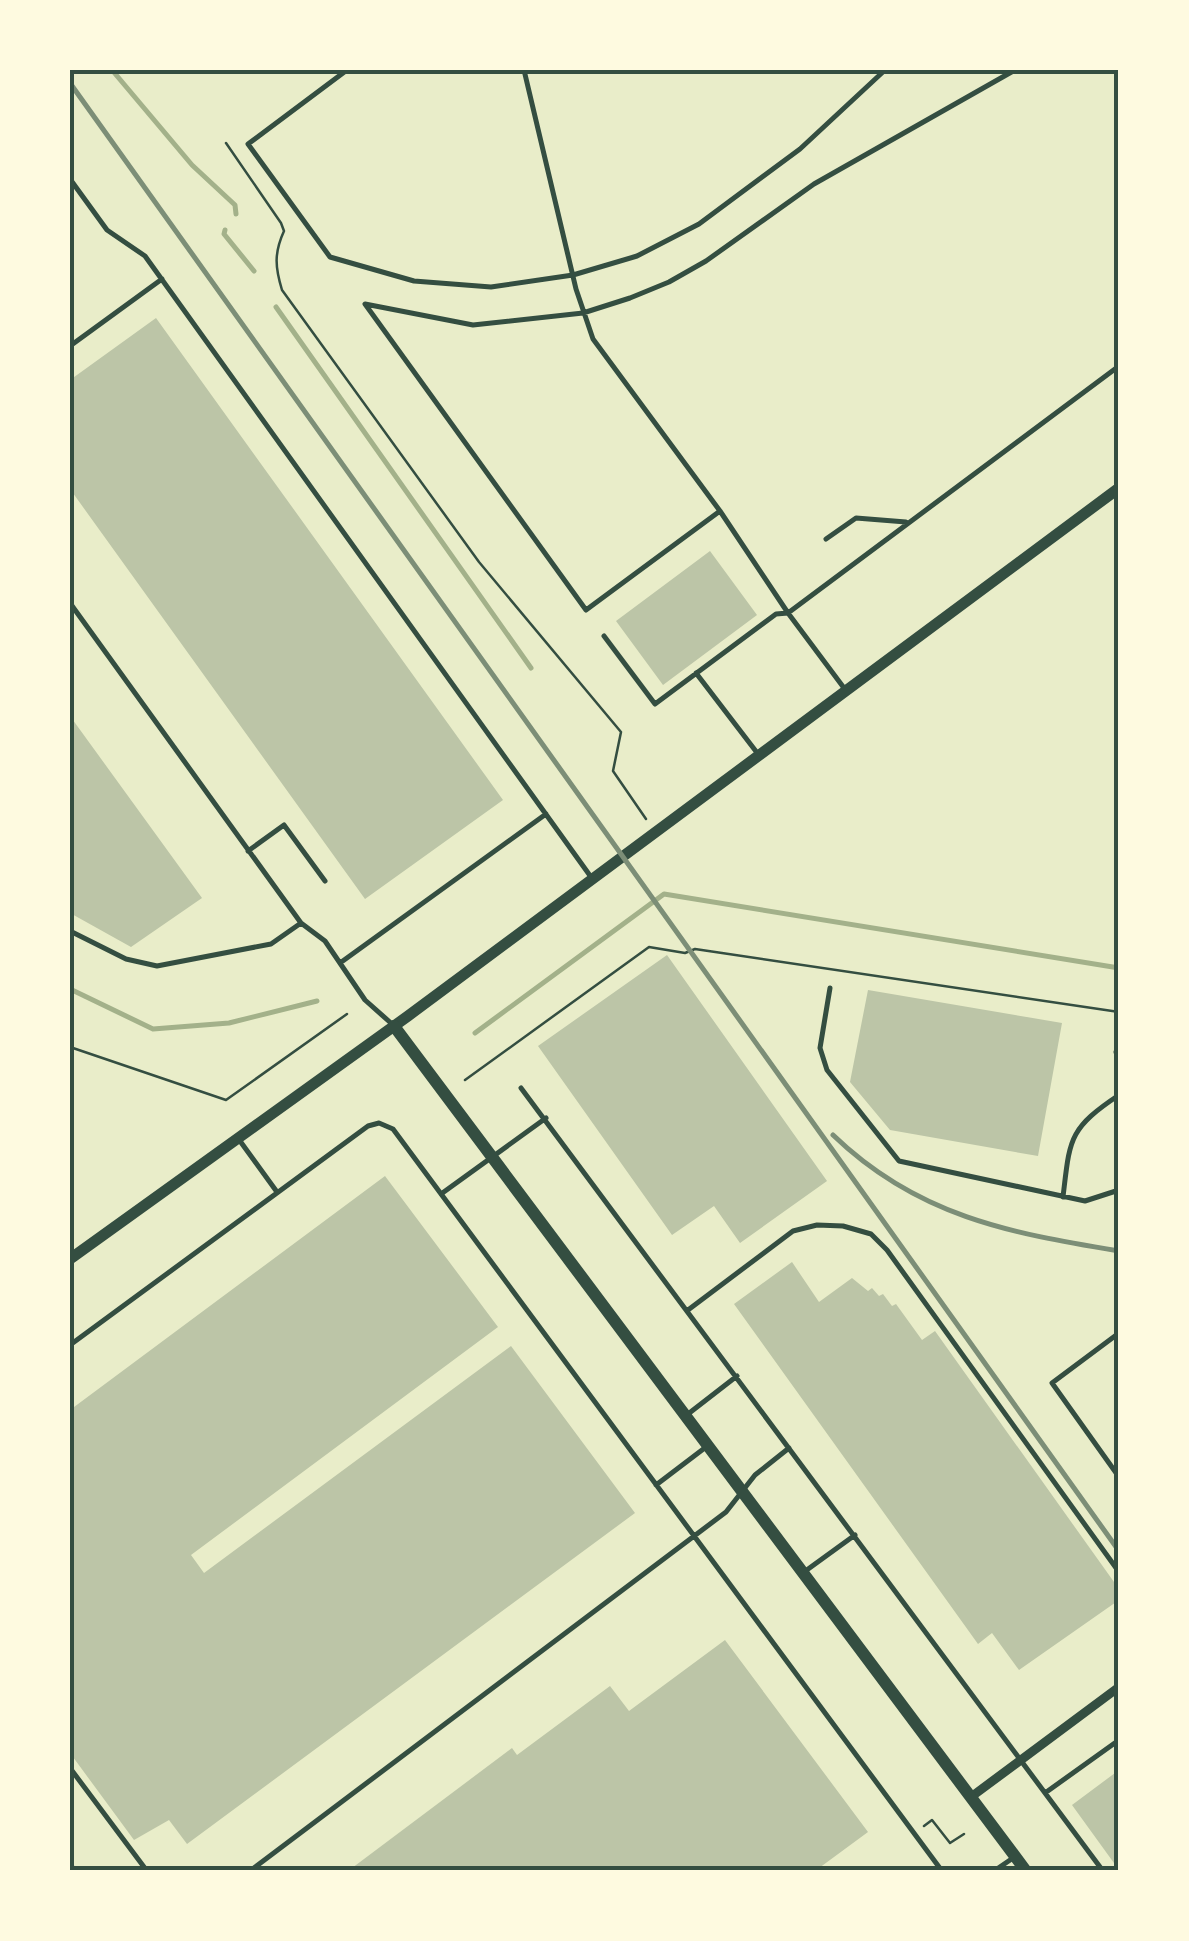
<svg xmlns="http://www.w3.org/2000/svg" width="1189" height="1941" font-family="'Golos Text',sans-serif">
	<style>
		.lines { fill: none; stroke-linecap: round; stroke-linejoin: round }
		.stream { stroke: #a3b18a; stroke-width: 5 }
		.building { fill: #bcc5a7 }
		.path { stroke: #344e41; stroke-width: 2.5 }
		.service { stroke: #344e41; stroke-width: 5 }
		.minor { stroke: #344e41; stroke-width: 9 }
		.tertiary { stroke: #344e41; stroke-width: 11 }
		.secondary { stroke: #344e41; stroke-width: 12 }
		.rail { stroke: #7c8e77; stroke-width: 5 }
		.neatline { fill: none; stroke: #344e41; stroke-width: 4 }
	</style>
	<rect width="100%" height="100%" fill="#e9edc9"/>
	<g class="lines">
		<!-- stream -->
		<path class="stream" d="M 112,70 L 192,165 L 235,205 L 236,214
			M 225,230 L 224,234 L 254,271
			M 276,307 L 531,668
			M 70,989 L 153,1029 L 229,1023 L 317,1001
			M 475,1033 L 664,894 L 1119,968"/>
	</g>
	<!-- building -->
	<path class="building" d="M 156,318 L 503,800 L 365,899 L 70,489 L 70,380 Z
		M 710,551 L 757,615 L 663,685 L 616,621 Z
		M 70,716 L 202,898 L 131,947 L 70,913 Z
		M 667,955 L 827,1181 L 740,1243 L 714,1206 L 672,1235 L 538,1046 Z
		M 868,990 L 1062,1023 L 1038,1156 L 890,1130 L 850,1082 Z
		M 385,1176 L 498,1327 L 191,1555 L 204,1573 L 511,1346 L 635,1513 L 187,1844 L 169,1820 L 134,1840 L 70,1753 L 70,1410 Z
		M 792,1262 L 819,1302 L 852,1278 L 868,1291 L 872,1288 L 879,1296 L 883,1294 L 892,1306 L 896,1304 L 922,1340 L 935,1331 L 1119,1589 L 1119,1600 L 1019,1670 L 992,1633 L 978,1644 L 734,1304 Z
		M 725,1640 L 868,1832 L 815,1871 L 348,1871 L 512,1748 L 517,1755 L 610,1686 L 629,1711 Z
		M 1119,1770 L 1119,1870 L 1072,1805 Z"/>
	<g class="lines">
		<!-- path -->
		<path class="path" d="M 226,143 L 281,223 L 284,231 C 274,253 275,267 282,290 L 479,562 L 621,732 L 613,771 L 646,819
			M 70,1047 L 226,1100 L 347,1014
			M 465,1080 L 649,947 L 685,953 L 695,949 L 1119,1012
			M 924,1826 L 932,1820 L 950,1843 L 964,1834"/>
		<!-- service -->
		<path class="service" d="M 347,70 L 248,144 L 330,257 L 414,281 L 491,287 L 573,275 L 637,256 L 699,224 L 800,149 L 885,70
			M 524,70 L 576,289 L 593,339 L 720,511 L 788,613 L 844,688
			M 70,179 L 107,230 L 145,256 L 591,877
			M 70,346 L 162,279
			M 720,511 L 586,610 L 365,304 L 473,325 L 583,313 L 630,298 L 669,282 L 706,261 L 814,184 L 1015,70
			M 826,539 L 856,518 L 906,522
			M 70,603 L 301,923 L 325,941 L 365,1000 L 392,1024
			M 604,636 L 655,704 L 776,614 L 788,613 L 1119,366
			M 696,673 L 758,754
			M 248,851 L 284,825 L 325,881
			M 70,931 L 126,959 L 157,966 L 271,944 L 301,923
			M 340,963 L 546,814
			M 830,988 L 820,1048 L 827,1070 L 899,1161 L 1085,1201 L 1119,1190
			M 1116,1052 L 1119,1064
			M 521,1088 L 1103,1871
			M 240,1141 L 277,1192
			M 441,1194 L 546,1118
			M 1063,1197 C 1070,1139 1068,1129 1119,1095
			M 688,1310 L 793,1231 L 817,1225 L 843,1226 L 871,1234 L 887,1250 L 1119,1572
			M 1119,1333 L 1052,1383 L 1119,1477
			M 70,1345 L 368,1126 L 379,1123 L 393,1129 L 942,1871
			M 688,1414 L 737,1376
			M 656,1485 L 706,1447
			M 804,1572 L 855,1535
			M 70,1768 L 147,1871
			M 1045,1793 L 1119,1740
			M 250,1871 L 726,1512 L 755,1475 L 789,1448
			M 994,1871 L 1013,1858"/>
		<!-- minor -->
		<path class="minor" d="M 971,1797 L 1119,1687"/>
		<!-- tertiary -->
		<path class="tertiary" d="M 70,1259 L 408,1016 L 1119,488"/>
		<!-- secondary -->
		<path class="secondary" d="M 394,1026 L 1026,1871
			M 70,1870 L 70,1871"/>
		<!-- rail -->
		<path class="rail" d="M 70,83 L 1119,1551
			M 833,1135 C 917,1216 1009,1233 1119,1251"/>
	</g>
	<!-- border -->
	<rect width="1189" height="1941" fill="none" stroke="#fefae0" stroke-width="145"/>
	<rect x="72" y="72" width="1044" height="1796" class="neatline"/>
</svg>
